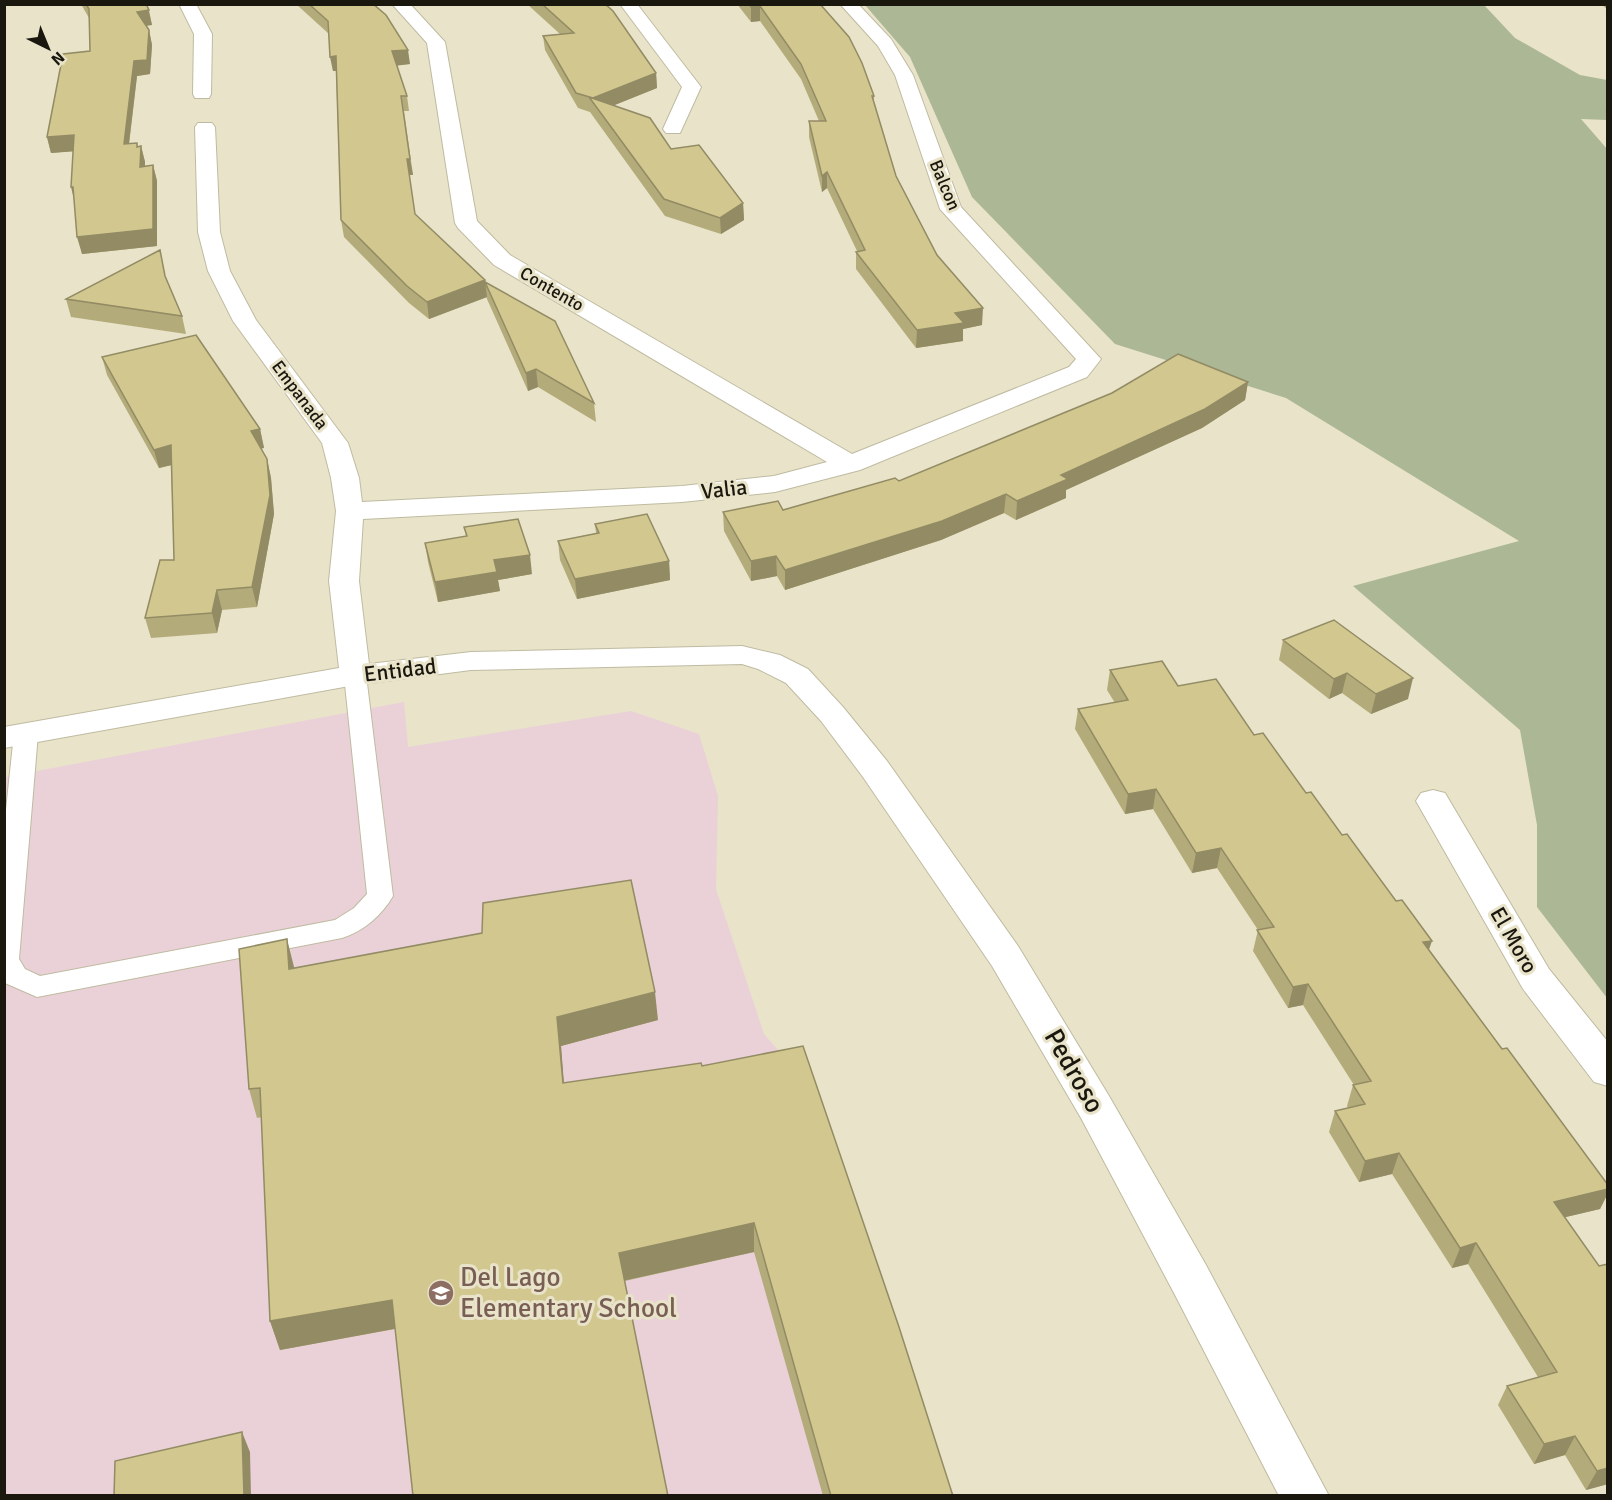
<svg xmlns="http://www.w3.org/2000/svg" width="1612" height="1500" font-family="Signika,sans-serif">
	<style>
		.education { fill: #ead1d8 }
		.green { fill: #acb796 }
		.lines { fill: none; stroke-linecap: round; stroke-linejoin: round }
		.lane-casing { stroke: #bfbba1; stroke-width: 2 }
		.street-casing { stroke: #bfbba1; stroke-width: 2 }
		.lane { fill: #fff; fill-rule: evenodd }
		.street { fill: #fff; fill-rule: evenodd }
		.wall { fill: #b4ab7b }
		.shaded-wall { fill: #928b64 }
		.building { fill: #d1c78f; stroke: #928b64; stroke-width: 1.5 }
		.labels { text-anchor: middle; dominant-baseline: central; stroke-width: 6; stroke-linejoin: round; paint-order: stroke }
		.far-street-label { font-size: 18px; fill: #19170e; stroke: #e8e3c9 }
		.street-label { font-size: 22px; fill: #19170e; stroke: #e8e3c9 }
		.near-street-label { font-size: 27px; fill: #19170e; stroke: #e8e3c9 }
		.near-education-label { font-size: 27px; fill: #785e54; stroke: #e8e3c9; text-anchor: start }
	</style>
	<rect width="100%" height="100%" fill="#e8e3c9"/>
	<!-- education -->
	<path class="education" d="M 404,702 L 408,747 L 631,711 L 699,734 L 718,796 L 716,889 L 764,1034 L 813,1090 L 943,1495 L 5,1496 L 5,777 Z"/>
	<!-- green -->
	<path class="green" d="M 865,5 L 1484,5 L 1515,38 L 1580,75 L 1607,80 L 1607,120 L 1581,119 L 1608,150 L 1607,998 L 1537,907 L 1537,825 L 1520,730 L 1353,586 L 1519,541 L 1286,398 L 1115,344 L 972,197 L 910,57 Z"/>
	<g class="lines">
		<defs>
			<path id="lane" d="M 355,668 L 363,670 L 366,675 L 393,896 C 382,915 364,931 342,938 L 37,997 L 5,983 L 4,829 L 14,734 L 18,729 L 26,726 L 34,729 L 38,734 L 19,959 L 25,969 L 40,976 L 335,920 L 354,908 L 367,894 L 344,675 L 347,670 Z"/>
			<path id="street" d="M 179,4 L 196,4 L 212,34 L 211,94 L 209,98 L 195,98 L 193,94 L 194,34 Z
				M 392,4 L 410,4 L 445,42 L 477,221 L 510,255 L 852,454 L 1069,367 L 1076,359 L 940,209 L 895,75 L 878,46 L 840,4 L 858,4 L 891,39 L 913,75 L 961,207 L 1101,359 L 1087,377 L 860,470 L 775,492 L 682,502 L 363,519 L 359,581 L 369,664 L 471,652 L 742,646 L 780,655 L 808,669 L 843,707 L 887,761 L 1018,946 L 1109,1096 L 1206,1265 L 1329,1496 L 1279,1496 L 1174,1293 L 1081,1118 L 992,966 L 863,777 L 821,721 L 786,683 L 758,669 L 742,664 L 471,670 L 355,685 L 4,748 L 4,727 L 339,668 L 329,581 L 336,511 L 331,478 L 322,443 L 233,321 L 208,271 L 198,232 L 195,127 L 198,123 L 212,123 L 215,127 L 220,232 L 230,271 L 256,320 L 348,443 L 359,478 L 362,502 L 682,486 L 774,476 L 827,462 L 494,265 L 458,228 L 455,223 L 427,43 Z
				M 620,4 L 637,4 L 701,87 L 680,133 L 666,133 L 663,129 L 682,87 Z
				M 1433,790 L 1445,793 L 1549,969 L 1608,1042 L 1608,1086 L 1594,1082 L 1523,989 L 1416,801 L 1421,793 Z"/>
		</defs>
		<!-- lane casing -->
		<use href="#lane" class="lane-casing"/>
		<!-- street casing -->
		<use href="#street" class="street-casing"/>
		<!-- lane -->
		<use href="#lane" class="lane"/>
		<!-- street -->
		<use href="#street" class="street"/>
	</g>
	<!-- wall -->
	<path class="wall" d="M 81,4 L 147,4 L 149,10 L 152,25 L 146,26 L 149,30 L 152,45 L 150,74 L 137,76 L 129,144 L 138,147 L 141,146 L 145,162 L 145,166 L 153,165 L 157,181 L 157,246 L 82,254 L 73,151 L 51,153 L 47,137 L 90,51 L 89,18 Z
		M 296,4 L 373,4 L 410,64 L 397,65 L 407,96 L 409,111 L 404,111 L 413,175 L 409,175 L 415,214 L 485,280 L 487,297 L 429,319 L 409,303 L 344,237 L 341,220 L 336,71 L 333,71 L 329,34 Z
		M 527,4 L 605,4 L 656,73 L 657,88 L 614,105 L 743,203 L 744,220 L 721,234 L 665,216 L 590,112 L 578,108 L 545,50 L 543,36 L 560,34 Z
		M 737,4 L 820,4 L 874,96 L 874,104 L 896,176 L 937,255 L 982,325 L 963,329 L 963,341 L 916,348 L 856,269 L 856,252 L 857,251 L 827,188 L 822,192 L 809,137 L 809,121 L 819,121 L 801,79 L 760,21 L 751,22 Z
		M 1601,4 L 1608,4 L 1608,10 Z
		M 1608,105 L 1608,117 L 1605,112 Z
		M 166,278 L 182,316 L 186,334 L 71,317 L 66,299 Z
		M 485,282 L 594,403 L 596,422 L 538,387 L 528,391 L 487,299 Z
		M 102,357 L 260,429 L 264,448 L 261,448 L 267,459 L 271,478 L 274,514 L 257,607 L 222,610 L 217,633 L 151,638 L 145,618 L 174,560 L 171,465 L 159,468 L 107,375 Z
		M 1248,382 L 1245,400 L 1202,428 L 1066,490 L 1066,498 L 1016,520 L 1004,513 L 941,540 L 785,590 L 777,576 L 751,581 L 724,531 L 723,512 L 783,510 L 899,481 Z
		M 595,524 L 669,561 L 670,580 L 577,599 L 560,560 L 558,541 L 596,533 Z
		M 464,527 L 532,574 L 498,580 L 500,591 L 438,602 L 428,562 L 425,543 L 466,536 Z
		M 1283,640 L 1408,699 L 1371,714 L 1342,693 L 1329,699 L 1279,660 Z
		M 1110,670 L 1178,686 L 1254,735 L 1306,793 L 1429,950 L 1502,1049 L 1608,1185 L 1608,1193 L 1600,1209 L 1565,1217 L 1608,1484 L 1586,1490 L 1565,1455 L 1534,1464 L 1498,1405 L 1507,1386 L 1538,1377 L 1468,1264 L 1452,1268 L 1392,1174 L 1359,1182 L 1329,1132 L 1335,1111 L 1348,1108 L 1347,1106 L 1353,1085 L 1354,1085 L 1303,1005 L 1288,1008 L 1253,951 L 1258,930 L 1217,868 L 1192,873 L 1153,809 L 1125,814 L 1075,729 L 1078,709 L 1115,703 L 1107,690 Z
		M 294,968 L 658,1020 L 561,1046 L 564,1083 L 702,1066 L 953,1496 L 823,1496 L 754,1252 L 625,1281 L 395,1329 L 280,1350 L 270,1321 L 262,1117 L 257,1118 L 249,1089 Z"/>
	<!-- shaded-wall -->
	<path class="shaded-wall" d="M 143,4 L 147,4 L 152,25 L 141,26 L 137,12 Z
		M 760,6 L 760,21 L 751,22 L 751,7 Z
		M 149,30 L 152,45 L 150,74 L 137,76 L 127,160 L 124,144 L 134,61 Z
		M 408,50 L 410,64 L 394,66 L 392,51 Z
		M 336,56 L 338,71 L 333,71 L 330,57 Z
		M 656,73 L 657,88 L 600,111 L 593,98 Z
		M 74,135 L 78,151 L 51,153 L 47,137 Z
		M 137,143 L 141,160 L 141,146 L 145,162 L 144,183 L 140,167 Z
		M 407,159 L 410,159 L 413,175 L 409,175 Z
		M 153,165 L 157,181 L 157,246 L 82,254 L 77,237 Z
		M 827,172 L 827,188 L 822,192 L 822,176 Z
		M 71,187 L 73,187 L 75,204 Z
		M 743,203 L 744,220 L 721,234 L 720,218 Z
		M 485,280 L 487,297 L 429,319 L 427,302 Z
		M 983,308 L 982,325 L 963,329 L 963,341 L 916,348 L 917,330 L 955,313 Z
		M 536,369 L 538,387 L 528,391 L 526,373 Z
		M 1248,382 L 1245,400 L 1202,428 L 1066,490 L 1066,498 L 1016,520 L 1017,501 L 1061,475 Z
		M 260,429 L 264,448 L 255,450 L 251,431 Z
		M 171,445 L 176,464 L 159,468 L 154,450 Z
		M 267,459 L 271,478 L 274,514 L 257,607 L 252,587 Z
		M 1006,494 L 1004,513 L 941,540 L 785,590 L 785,570 Z
		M 530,555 L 532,574 L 498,580 L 500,591 L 438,602 L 435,582 L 494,560 Z
		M 776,556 L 777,576 L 751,581 L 751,561 Z
		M 669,561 L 670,580 L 577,599 L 575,579 Z
		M 217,590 L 222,610 L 217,633 L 212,613 Z
		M 1347,673 L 1342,693 L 1329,699 L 1334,679 Z
		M 1413,678 L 1408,699 L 1371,714 L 1376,694 Z
		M 1156,789 L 1153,809 L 1125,814 L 1128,794 Z
		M 1221,848 L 1217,868 L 1192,873 L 1196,853 Z
		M 287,939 L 294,967 L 296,998 L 289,969 Z
		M 1432,941 L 1425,961 L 1423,942 Z
		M 1308,984 L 1303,1005 L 1288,1008 L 1293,987 Z
		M 655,992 L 658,1020 L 561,1046 L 566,1112 L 563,1083 L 557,1017 Z
		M 1399,1153 L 1392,1174 L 1359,1182 L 1365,1161 Z
		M 1608,1189 L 1608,1193 L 1600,1209 L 1545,1222 L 1554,1202 Z
		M 754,1223 L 754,1252 L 622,1281 L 619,1253 Z
		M 1476,1243 L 1468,1264 L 1452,1268 L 1460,1248 Z
		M 392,1300 L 399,1328 L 280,1350 L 270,1321 Z
		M 242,1432 L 250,1452 L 251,1496 L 244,1496 Z
		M 1575,1436 L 1565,1455 L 1534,1464 L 1544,1444 Z
		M 1608,1468 L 1608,1484 L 1586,1490 L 1597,1471 Z"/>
	<!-- building -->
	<path class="building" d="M 86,4 L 146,4 L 149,10 L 137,12 L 149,30 L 147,60 L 134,61 L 124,144 L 137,143 L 137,147 L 141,146 L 140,167 L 153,165 L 153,229 L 77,237 L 73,187 L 71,187 L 74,135 L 47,137 L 63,54 L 90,51 L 89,9 Z
		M 309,4 L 373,4 L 386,15 L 408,50 L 392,51 L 407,96 L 401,96 L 410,159 L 407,159 L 415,214 L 485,280 L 427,302 L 407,286 L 341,220 L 336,56 L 330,57 L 328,21 Z
		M 542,4 L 605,4 L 613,11 L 656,73 L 593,98 L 576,93 L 543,36 L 574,33 Z
		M 749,4 L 820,4 L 849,37 L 862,63 L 874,96 L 872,96 L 896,176 L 937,255 L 983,308 L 955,313 L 964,323 L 917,330 L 856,252 L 865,250 L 827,172 L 822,176 L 809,121 L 826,121 L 801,64 L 760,6 L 751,7 Z
		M 589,97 L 650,118 L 671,149 L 699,145 L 743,203 L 720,218 L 664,199 Z
		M 160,250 L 165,276 L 182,316 L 66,299 Z
		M 485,282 L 555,321 L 594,403 L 536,369 L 526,373 Z
		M 196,335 L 260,429 L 251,431 L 267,459 L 270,495 L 252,587 L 217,590 L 212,613 L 145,618 L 160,560 L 174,560 L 171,445 L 154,450 L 102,357 Z
		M 1178,354 L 1248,382 L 1205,409 L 1061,475 L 1068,479 L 1017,501 L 1006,494 L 942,521 L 785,570 L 776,556 L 751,561 L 723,512 L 778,501 L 783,510 L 895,478 L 899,481 L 1112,393 Z
		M 647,514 L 669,561 L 575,579 L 558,541 L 599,533 L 595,524 Z
		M 518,519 L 530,555 L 494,560 L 497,572 L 435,582 L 425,543 L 467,536 L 464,527 Z
		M 1334,620 L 1413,678 L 1376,694 L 1347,673 L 1334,679 L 1283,640 Z
		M 1162,661 L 1178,686 L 1216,679 L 1254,735 L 1263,733 L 1306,793 L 1311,792 L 1342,835 L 1347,834 L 1396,901 L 1402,900 L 1432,941 L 1423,942 L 1502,1049 L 1507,1048 L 1608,1185 L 1608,1189 L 1554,1202 L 1599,1266 L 1608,1264 L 1608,1468 L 1597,1471 L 1575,1436 L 1544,1444 L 1507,1386 L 1557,1372 L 1476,1243 L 1460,1248 L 1399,1153 L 1365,1161 L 1335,1111 L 1365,1104 L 1353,1085 L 1371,1081 L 1308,984 L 1293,987 L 1257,930 L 1274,927 L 1221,848 L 1196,853 L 1156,789 L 1128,794 L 1078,709 L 1128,700 L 1110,670 Z
		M 631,880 L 655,992 L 557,1017 L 563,1083 L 701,1063 L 702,1066 L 803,1046 L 899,1327 L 953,1496 L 831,1496 L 754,1223 L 619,1253 L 668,1496 L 413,1496 L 392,1300 L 270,1321 L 260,1088 L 249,1089 L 239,949 L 287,939 L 289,969 L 482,933 L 483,903 Z
		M 242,1432 L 244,1496 L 114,1496 L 115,1461 Z"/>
	<!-- icons -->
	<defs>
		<symbol id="school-disc" viewBox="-11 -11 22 22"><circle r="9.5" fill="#8d6e63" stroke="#e8e3c9"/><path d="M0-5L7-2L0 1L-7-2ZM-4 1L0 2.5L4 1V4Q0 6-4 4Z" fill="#fff"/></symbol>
	</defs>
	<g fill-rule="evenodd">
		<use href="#school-disc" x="426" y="1278" width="30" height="30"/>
	</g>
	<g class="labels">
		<!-- far-street labels -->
		<g class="far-street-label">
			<text transform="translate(945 185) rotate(67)">Balcon</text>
			<text transform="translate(552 289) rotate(30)">Contento</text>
			<text transform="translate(300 395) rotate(53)">Empanada</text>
		</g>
		<!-- street labels -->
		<g class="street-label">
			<text transform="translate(724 489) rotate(-6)">Valia</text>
			<text transform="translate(400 670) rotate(-7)">Entidad</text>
			<text transform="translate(1514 940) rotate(60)">El Moro</text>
		</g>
		<!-- near-street labels -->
		<g class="near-street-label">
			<text transform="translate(1074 1071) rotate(60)">Pedroso</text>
		</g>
		<!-- near-education labels -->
		<g class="near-education-label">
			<text x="460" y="1277">Del Lago<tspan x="460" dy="31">Elementary School</tspan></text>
		</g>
	</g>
	<!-- border -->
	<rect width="1612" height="1500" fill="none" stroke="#19170e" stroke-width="12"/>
	<!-- north arrow -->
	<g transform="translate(48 48) rotate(137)" stroke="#e8e3c9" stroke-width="4.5" paint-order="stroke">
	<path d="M0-4.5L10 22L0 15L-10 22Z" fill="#19170e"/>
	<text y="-9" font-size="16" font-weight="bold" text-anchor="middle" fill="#19170e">N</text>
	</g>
</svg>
